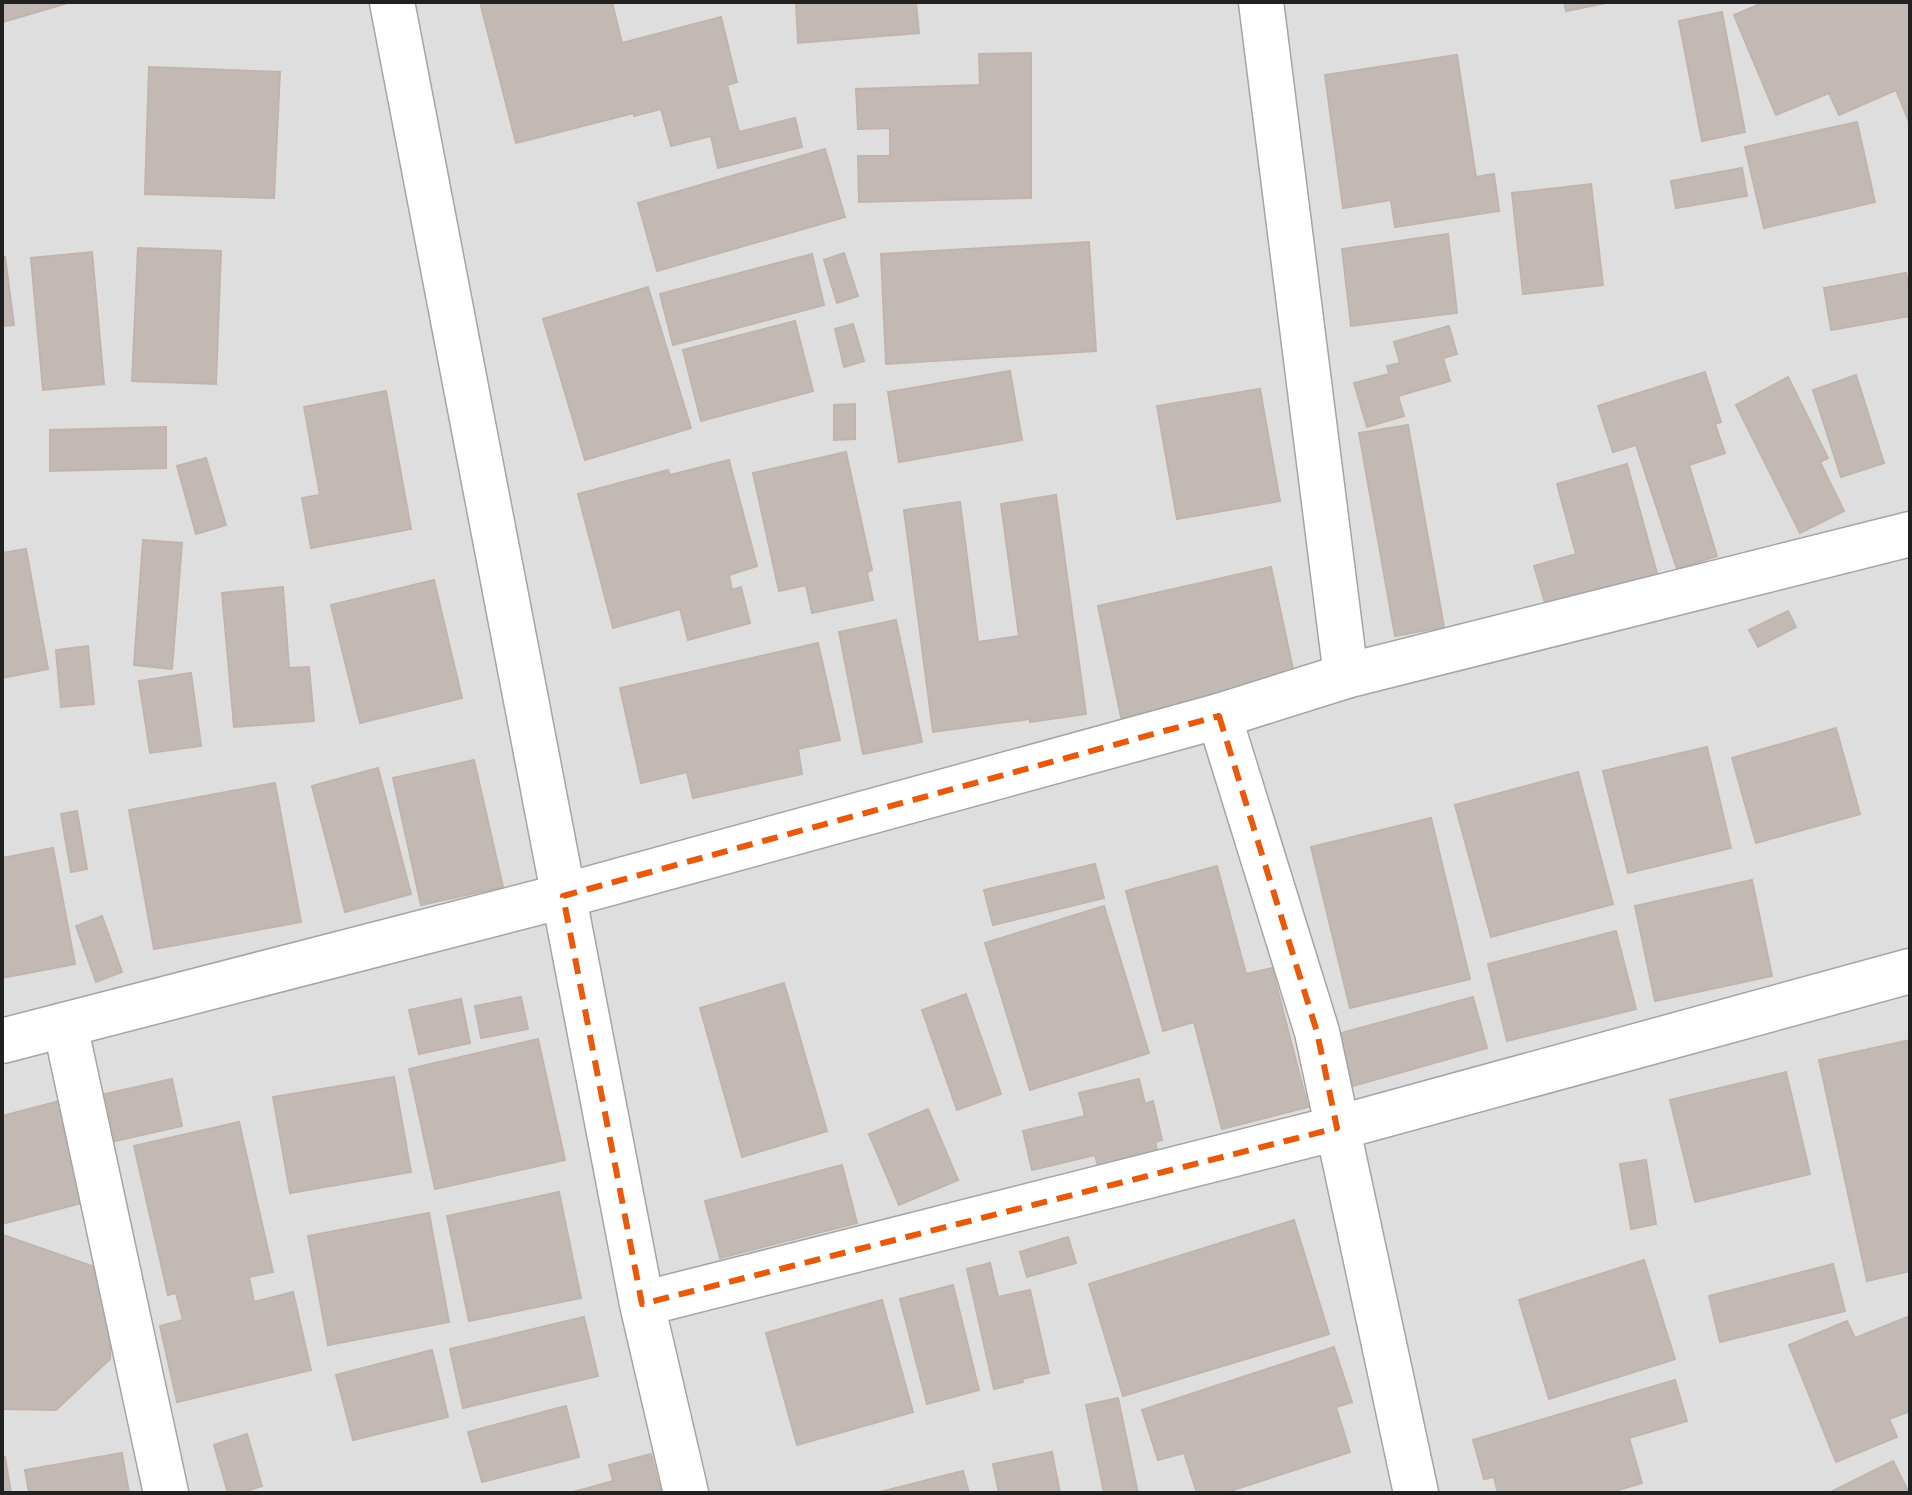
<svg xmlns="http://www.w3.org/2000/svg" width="1912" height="1495" font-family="'Varela Round',sans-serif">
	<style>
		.residential { fill: #dfdede }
		.building { fill: #c2b9b5; stroke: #c2b4ab; stroke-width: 2 }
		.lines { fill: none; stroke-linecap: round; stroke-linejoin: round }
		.minor-casing { stroke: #a5a5a5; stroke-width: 47 }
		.tertiary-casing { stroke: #a5a5a5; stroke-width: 47 }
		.minor { stroke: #fff; stroke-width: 44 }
		.tertiary { stroke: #fff; stroke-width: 44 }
		.marked { fill: none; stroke: #e8590c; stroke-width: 6; stroke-dasharray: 16 10; stroke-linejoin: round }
	</style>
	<rect width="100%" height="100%" fill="#f1eee8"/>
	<!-- residential -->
	<path class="residential" d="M 2,2 L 1910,2 L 1910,1493 L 2,1493 Z"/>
	<!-- building -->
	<path class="building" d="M 2,2 L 71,2 L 3,22 Z
		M 480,2 L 612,2 L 622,43 L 721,17 L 737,82 L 727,85 L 739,132 L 795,118 L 802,147 L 718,168 L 711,136 L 671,146 L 661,109 L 634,116 L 634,113 L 516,143 Z
		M 796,2 L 916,2 L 919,33 L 798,43 Z
		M 1564,2 L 1611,2 L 1566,11 Z
		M 1765,2 L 1910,2 L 1910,124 L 1896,90 L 1839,115 L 1829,93 L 1776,115 L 1734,15 Z
		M 1722,12 L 1745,132 L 1702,141 L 1679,21 Z
		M 1031,53 L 1031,198 L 859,202 L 858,156 L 890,156 L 890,128 L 858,129 L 856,89 L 980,85 L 979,54 Z
		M 1457,55 L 1476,177 L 1494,174 L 1499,211 L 1395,227 L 1391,200 L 1343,208 L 1325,75 Z
		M 149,67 L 280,72 L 274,198 L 145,194 Z
		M 1857,122 L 1875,202 L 1764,228 L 1745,147 Z
		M 825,149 L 845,217 L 657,271 L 638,203 Z
		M 1742,168 L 1747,196 L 1676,208 L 1671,181 Z
		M 1591,184 L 1603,285 L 1523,294 L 1512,193 Z
		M 1448,234 L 1457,313 L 1351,326 L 1342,249 Z
		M 1089,242 L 1096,351 L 886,364 L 881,254 Z
		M 138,248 L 221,251 L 216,384 L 132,381 Z
		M 92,252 L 104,384 L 43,390 L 31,258 Z
		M 844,253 L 858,296 L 837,303 L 824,260 Z
		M 812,254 L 824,305 L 673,345 L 660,294 Z
		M 2,257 L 5,257 L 14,325 L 2,326 Z
		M 1906,273 L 1910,295 L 1910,316 L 1831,330 L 1824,288 Z
		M 648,287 L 691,428 L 585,460 L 543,319 Z
		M 795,321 L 813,391 L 701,421 L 683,350 Z
		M 853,324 L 864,361 L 844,367 L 835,329 Z
		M 1449,326 L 1457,354 L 1443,358 L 1450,381 L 1398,396 L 1404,416 L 1367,427 L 1354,383 L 1389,374 L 1387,366 L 1400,363 L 1394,342 Z
		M 1010,371 L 1022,440 L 899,462 L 888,392 Z
		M 1705,372 L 1721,422 L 1715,424 L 1725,453 L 1689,465 L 1717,556 L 1677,569 L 1636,445 L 1613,452 L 1598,406 Z
		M 1856,375 L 1884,463 L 1841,477 L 1813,390 Z
		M 1788,377 L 1828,458 L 1820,462 L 1844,511 L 1800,533 L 1736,405 Z
		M 1260,389 L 1280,501 L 1177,519 L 1157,406 Z
		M 386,391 L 411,529 L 311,548 L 302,498 L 320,495 L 304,407 Z
		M 855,404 L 855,439 L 834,440 L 834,405 Z
		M 1408,425 L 1444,627 L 1395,636 L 1359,433 Z
		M 166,427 L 166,468 L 50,471 L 50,430 Z
		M 846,452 L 872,570 L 867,572 L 873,600 L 812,613 L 806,585 L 779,591 L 753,473 Z
		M 206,458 L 226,525 L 196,534 L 177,466 Z
		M 729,460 L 757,566 L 729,575 L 732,590 L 741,587 L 750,623 L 688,640 L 680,609 L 613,628 L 578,494 L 668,470 L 670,475 Z
		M 1627,464 L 1660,584 L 1549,616 L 1534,566 L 1576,554 L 1557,484 Z
		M 1056,495 L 1086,714 L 1030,722 L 1030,719 L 933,732 L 904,510 L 960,502 L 978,642 L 1019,636 L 1001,504 Z
		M 143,540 L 182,543 L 172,669 L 134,665 Z
		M 26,549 L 48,669 L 2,678 L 2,553 Z
		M 1271,567 L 1296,683 L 1122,722 L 1098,606 Z
		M 434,580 L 462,698 L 360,723 L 331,605 Z
		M 283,587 L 289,668 L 309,667 L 314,721 L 234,727 L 222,593 Z
		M 1788,611 L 1796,627 L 1758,647 L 1749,630 Z
		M 896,620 L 922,742 L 863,754 L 839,632 Z
		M 818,643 L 840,740 L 798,749 L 802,774 L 693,798 L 687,772 L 641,783 L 620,688 Z
		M 88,646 L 94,704 L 61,707 L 56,650 Z
		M 191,673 L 201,746 L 150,753 L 139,681 Z
		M 1836,728 L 1860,814 L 1756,843 L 1732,758 Z
		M 1707,747 L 1731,848 L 1628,873 L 1603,771 Z
		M 474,760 L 503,887 L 421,905 L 393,778 Z
		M 378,768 L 411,894 L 345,912 L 312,786 Z
		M 1578,772 L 1613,904 L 1491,937 L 1455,805 Z
		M 275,783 L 301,922 L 154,949 L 129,810 Z
		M 77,811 L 87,869 L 71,872 L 61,814 Z
		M 1431,818 L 1470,979 L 1350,1008 L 1311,847 Z
		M 53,848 L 75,964 L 2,978 L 2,858 Z
		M 1095,864 L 1104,898 L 993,925 L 984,890 Z
		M 1217,866 L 1246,974 L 1272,968 L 1308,1107 L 1222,1129 L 1194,1022 L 1163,1031 L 1126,891 Z
		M 1752,880 L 1772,976 L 1655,1001 L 1635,906 Z
		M 1104,906 L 1149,1053 L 1030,1090 L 985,943 Z
		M 102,916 L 122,972 L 96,982 L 76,926 Z
		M 1616,931 L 1636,1009 L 1507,1041 L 1488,964 Z
		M 784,983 L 827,1131 L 742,1157 L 700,1008 Z
		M 966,994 L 1001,1094 L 957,1110 L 922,1010 Z
		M 521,997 L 528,1029 L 481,1038 L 475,1006 Z
		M 1473,997 L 1487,1048 L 1353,1086 L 1338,1034 Z
		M 461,999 L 470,1043 L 419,1054 L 409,1010 Z
		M 538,1039 L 565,1160 L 435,1189 L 409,1069 Z
		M 1910,1040 L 1910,1271 L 1867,1281 L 1819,1060 Z
		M 1786,1072 L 1810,1174 L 1695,1202 L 1670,1100 Z
		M 394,1077 L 411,1172 L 290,1193 L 273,1097 Z
		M 172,1079 L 182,1126 L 115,1141 L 105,1094 Z
		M 1139,1079 L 1145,1104 L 1153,1101 L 1162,1140 L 1155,1142 L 1162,1168 L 1102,1182 L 1095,1155 L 1032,1170 L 1023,1131 L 1085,1116 L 1079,1093 Z
		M 67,1099 L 93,1200 L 2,1224 L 2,1116 Z
		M 928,1109 L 958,1180 L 899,1205 L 869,1134 Z
		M 239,1122 L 273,1272 L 249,1277 L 254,1302 L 293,1292 L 311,1370 L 177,1402 L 160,1326 L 183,1320 L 176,1293 L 168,1295 L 134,1146 Z
		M 1646,1160 L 1656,1224 L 1631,1229 L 1620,1164 Z
		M 842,1165 L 857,1223 L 720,1258 L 705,1201 Z
		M 559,1192 L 581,1298 L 469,1321 L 447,1216 Z
		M 429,1213 L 449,1322 L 328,1345 L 308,1236 Z
		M 1294,1220 L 1329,1334 L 1123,1396 L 1089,1284 Z
		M 3,1235 L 112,1273 L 110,1359 L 56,1410 L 2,1409 Z
		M 1068,1237 L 1076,1263 L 1027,1277 L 1020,1252 Z
		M 1644,1260 L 1675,1359 L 1549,1399 L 1519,1300 Z
		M 990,1263 L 998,1297 L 1030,1290 L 1049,1373 L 1022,1379 L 1023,1382 L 994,1389 L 967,1269 Z
		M 1833,1264 L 1845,1311 L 1720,1342 L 1709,1296 Z
		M 953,1285 L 979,1390 L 927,1404 L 900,1299 Z
		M 882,1300 L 913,1412 L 797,1445 L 766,1333 Z
		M 1910,1316 L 1910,1411 L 1889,1419 L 1897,1437 L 1836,1462 L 1789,1345 L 1847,1321 L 1855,1338 Z
		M 584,1317 L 598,1376 L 463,1408 L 450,1349 Z
		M 1334,1347 L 1352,1402 L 1336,1407 L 1350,1452 L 1224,1493 L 1197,1493 L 1184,1453 L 1158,1460 L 1142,1410 Z
		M 432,1350 L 448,1417 L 353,1440 L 336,1375 Z
		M 1675,1380 L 1687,1421 L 1629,1438 L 1642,1483 L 1608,1493 L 1498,1493 L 1494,1477 L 1484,1479 L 1473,1440 Z
		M 1118,1398 L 1138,1493 L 1104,1493 L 1086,1405 Z
		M 566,1406 L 579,1457 L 482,1482 L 468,1432 Z
		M 247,1434 L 262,1486 L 240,1493 L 228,1493 L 214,1445 Z
		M 1052,1452 L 1060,1493 L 999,1493 L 993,1464 Z
		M 122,1453 L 129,1493 L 29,1493 L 25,1470 Z
		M 651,1454 L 661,1493 L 570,1493 L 613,1481 L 609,1465 Z
		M 2,1457 L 5,1457 L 11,1493 L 2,1493 Z
		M 1893,1461 L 1909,1493 L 1829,1493 Z
		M 963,1471 L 969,1493 L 876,1493 Z"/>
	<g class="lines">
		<defs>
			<path id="minor" d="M 392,2 L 642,1304 L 686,1493
				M 1261,2 L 1346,676
				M 1219,716 L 1317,1032 L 1416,1493
				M 65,1025 L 166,1493
				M 642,1304 L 1337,1128 L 1910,971"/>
			<path id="tertiary" d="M 2,1041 L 563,896 L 1219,716 L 1346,676 L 1910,534"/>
		</defs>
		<!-- minor casing -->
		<use href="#minor" class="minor-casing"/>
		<!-- tertiary casing -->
		<use href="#tertiary" class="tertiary-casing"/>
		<!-- minor -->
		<use href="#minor" class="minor"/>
		<!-- tertiary -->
		<use href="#tertiary" class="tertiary"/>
	</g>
	<!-- marked area -->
	<path class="marked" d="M 1219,716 L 1317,1032 L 1337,1128 L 642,1304 L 563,896 Z"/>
	<!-- border -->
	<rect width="1912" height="1495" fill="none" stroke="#212121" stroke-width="8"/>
</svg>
